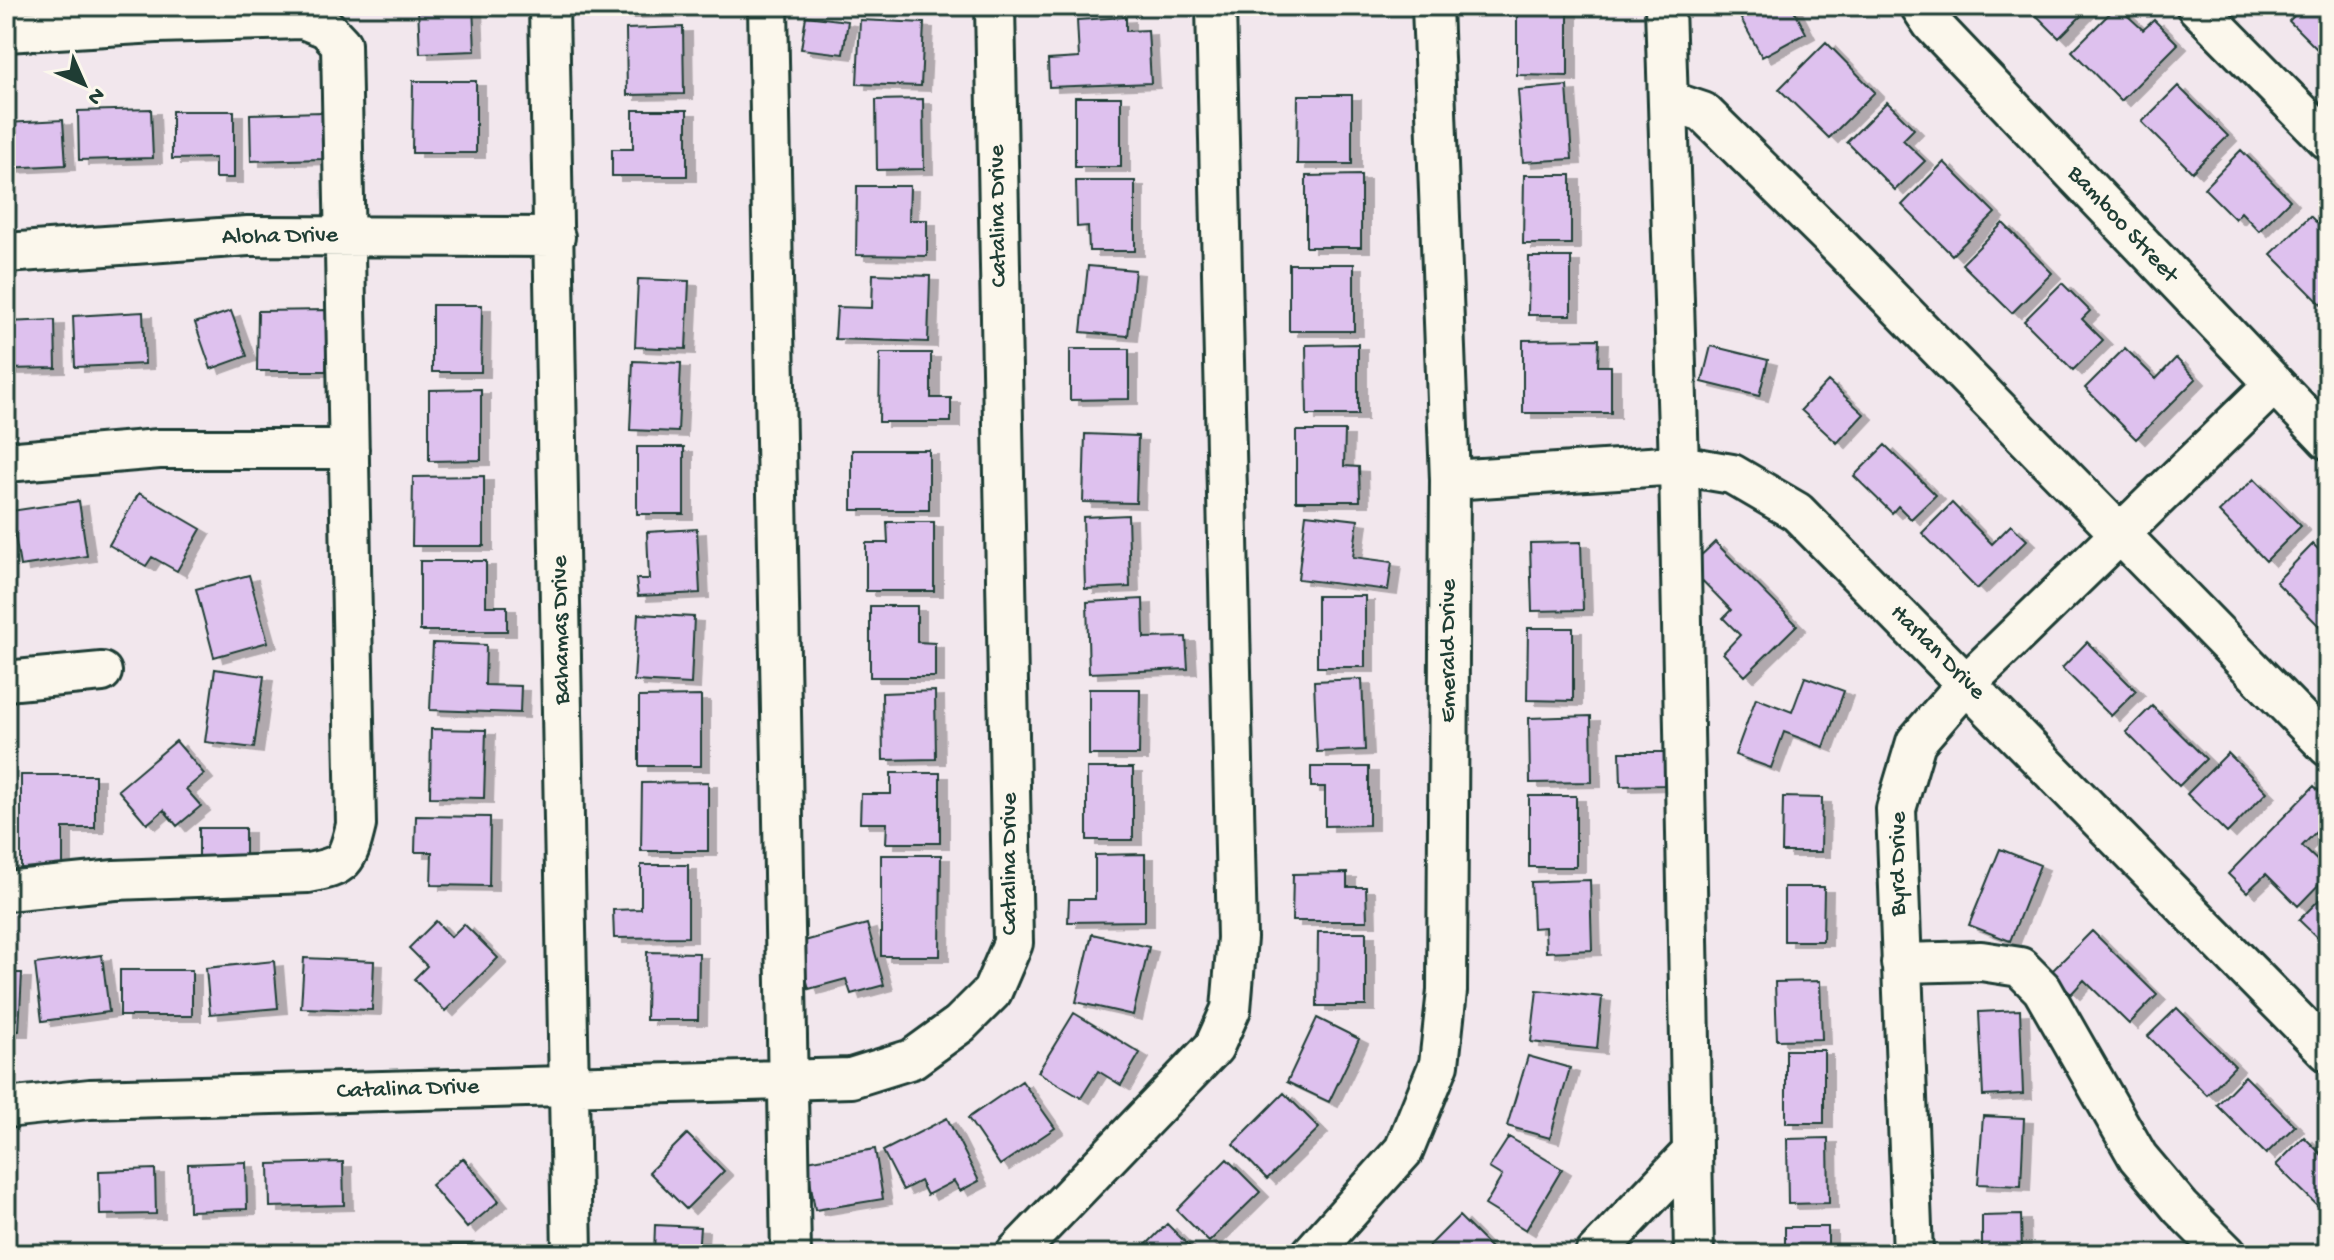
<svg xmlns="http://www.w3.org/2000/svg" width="2334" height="1260" font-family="'Gochi Hand',sans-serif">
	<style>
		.building { fill: #dec1ee; stroke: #1f3d34; stroke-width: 2; filter: url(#shadow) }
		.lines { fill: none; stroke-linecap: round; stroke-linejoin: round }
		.minor-casing { stroke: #1f3d34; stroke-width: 44 }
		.minor { stroke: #fbf7ec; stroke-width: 38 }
		.labels { text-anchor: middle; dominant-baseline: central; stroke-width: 6; stroke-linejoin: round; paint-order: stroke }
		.street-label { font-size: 24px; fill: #1f3d34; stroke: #fbf7ec }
	</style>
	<defs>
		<filter id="shadow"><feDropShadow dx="9" dy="5" stdDeviation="0" flood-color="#0004"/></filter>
	</defs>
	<rect width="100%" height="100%" fill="#f2e7ed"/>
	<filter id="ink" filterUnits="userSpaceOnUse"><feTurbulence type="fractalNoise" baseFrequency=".0125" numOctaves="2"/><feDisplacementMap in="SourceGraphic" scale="16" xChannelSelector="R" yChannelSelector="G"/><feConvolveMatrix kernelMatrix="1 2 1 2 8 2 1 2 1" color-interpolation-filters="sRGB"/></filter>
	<g filter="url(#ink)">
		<!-- building -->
		<path class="building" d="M 418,6 L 473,6 L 475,51 L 420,53 Z
			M 624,6 L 671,6 L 671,12 L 624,13 Z
			M 1517,6 L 1568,6 L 1568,76 L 1517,75 Z
			M 1734,6 L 1796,6 L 1793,8 L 1806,33 L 1762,57 Z
			M 2027,6 L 2091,6 L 2059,38 Z
			M 2117,6 L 2143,30 L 2154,20 L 2178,44 L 2121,101 L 2072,51 Z
			M 2304,6 L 2328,6 L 2328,60 L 2289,21 Z
			M 806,16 L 848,21 L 843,54 L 801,49 Z
			M 1126,17 L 1126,31 L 1148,30 L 1151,83 L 1049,87 L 1048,60 L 1079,58 L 1077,20 Z
			M 860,20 L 924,23 L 921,86 L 857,84 Z
			M 683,27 L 684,94 L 627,95 L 626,29 Z
			M 1826,42 L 1875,92 L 1829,138 L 1779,89 Z
			M 413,81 L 476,81 L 476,153 L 412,153 Z
			M 1567,86 L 1572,159 L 1523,162 L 1518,90 Z
			M 2178,86 L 2228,136 L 2192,172 L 2142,122 Z
			M 1298,95 L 1352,95 L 1352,164 L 1297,164 Z
			M 1075,97 L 1121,97 L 1121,167 L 1075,167 Z
			M 923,99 L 924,169 L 877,170 L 876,100 Z
			M 1887,102 L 1914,129 L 1903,140 L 1925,161 L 1895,190 L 1847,142 Z
			M 151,109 L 153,158 L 79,160 L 78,111 Z
			M 633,110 L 687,110 L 687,176 L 612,176 L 612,149 L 633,149 Z
			M 172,111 L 234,111 L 234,178 L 215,178 L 215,158 L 172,159 Z
			M 322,112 L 323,159 L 251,161 L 250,114 Z
			M 63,120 L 66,165 L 6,168 L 6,123 Z
			M 2241,150 L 2290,200 L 2259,231 L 2241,212 L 2235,219 L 2204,188 Z
			M 1944,162 L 1995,213 L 1952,255 L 1902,205 Z
			M 1361,175 L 1361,247 L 1306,247 L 1306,176 Z
			M 1524,175 L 1571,175 L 1571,244 L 1523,244 Z
			M 1076,181 L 1135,181 L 1135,251 L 1089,251 L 1088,226 L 1077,227 Z
			M 857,186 L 910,186 L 909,220 L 927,220 L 927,256 L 856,255 Z
			M 2310,216 L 2328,234 L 2328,298 L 2321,304 L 2271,254 Z
			M 2003,223 L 2052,273 L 2012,313 L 1962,264 Z
			M 1529,257 L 1571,257 L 1571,315 L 1528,315 Z
			M 1289,264 L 1354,264 L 1354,331 L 1289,331 Z
			M 1088,266 L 1135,270 L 1128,336 L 1081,332 Z
			M 873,274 L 930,276 L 928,342 L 835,339 L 837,307 L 872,308 Z
			M 638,279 L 689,281 L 686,349 L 635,347 Z
			M 2062,283 L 2090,311 L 2082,319 L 2103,340 L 2073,370 L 2024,321 Z
			M 432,305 L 482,305 L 481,372 L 432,372 Z
			M 327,310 L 326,371 L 257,371 L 258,311 Z
			M 231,311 L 247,356 L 211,369 L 195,323 Z
			M 143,312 L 145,364 L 75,367 L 73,316 Z
			M 55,320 L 56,368 L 6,369 L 6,322 Z
			M 1599,339 L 1598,366 L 1611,366 L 1611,413 L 1523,413 L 1523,340 Z
			M 1358,344 L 1358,415 L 1307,415 L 1306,345 Z
			M 1711,346 L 1768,360 L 1759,396 L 1702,382 Z
			M 2125,348 L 2156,379 L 2176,358 L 2196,379 L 2136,439 L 2085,388 Z
			M 1070,349 L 1129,349 L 1129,399 L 1070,400 Z
			M 880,353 L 931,353 L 931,398 L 951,398 L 951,422 L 879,422 Z
			M 633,361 L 681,363 L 678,432 L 630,430 Z
			M 1828,381 L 1864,414 L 1837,443 L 1801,410 Z
			M 481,389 L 481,460 L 429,461 L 429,390 Z
			M 1296,431 L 1345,431 L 1344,466 L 1359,467 L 1360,501 L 1296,501 Z
			M 1085,434 L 1138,436 L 1136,503 L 1083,502 Z
			M 1885,445 L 1936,495 L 1911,519 L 1898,506 L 1892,513 L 1854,476 Z
			M 637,447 L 684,447 L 684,514 L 637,514 Z
			M 852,450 L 929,450 L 929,510 L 852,510 Z
			M 484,476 L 484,546 L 412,546 L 413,477 Z
			M 2254,479 L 2301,526 L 2266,561 L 2219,512 Z
			M 139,493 L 201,529 L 177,571 L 152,557 L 146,566 L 109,545 Z
			M 79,501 L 87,556 L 20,566 L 11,511 Z
			M 1952,503 L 1992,544 L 2011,525 L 2027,540 L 1977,589 L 1922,533 Z
			M 1306,514 L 1358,520 L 1353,557 L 1392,562 L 1388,590 L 1298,579 Z
			M 1128,515 L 1130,587 L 1085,589 L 1083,517 Z
			M 887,522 L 934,522 L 934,591 L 866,591 L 866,543 L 888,543 Z
			M 697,529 L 700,593 L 638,596 L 636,579 L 649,579 L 647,532 Z
			M 1581,542 L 1583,610 L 1532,611 L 1530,543 Z
			M 1715,542 L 1797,625 L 1745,676 L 1723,653 L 1740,635 L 1723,618 L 1731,610 L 1689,567 Z
			M 2313,544 L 2328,559 L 2328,627 L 2324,631 L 2276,582 Z
			M 420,561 L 486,561 L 486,606 L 507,606 L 507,631 L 420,631 Z
			M 249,575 L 268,642 L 214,657 L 196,589 Z
			M 1317,596 L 1365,596 L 1365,667 L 1317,667 Z
			M 1143,599 L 1144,638 L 1186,637 L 1188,669 L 1089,673 L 1087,602 Z
			M 870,606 L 917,606 L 917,642 L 935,643 L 935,677 L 870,677 Z
			M 638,614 L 694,617 L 691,684 L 634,681 Z
			M 1528,628 L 1573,628 L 1573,701 L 1527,700 Z
			M 2087,642 L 2136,691 L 2111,716 L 2062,668 Z
			M 433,643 L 486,645 L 485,685 L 521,686 L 520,713 L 430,710 Z
			M 215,669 L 264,676 L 254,748 L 205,742 Z
			M 1805,677 L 1844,691 L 1824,747 L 1784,732 L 1771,768 L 1735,755 L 1756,698 L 1792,712 Z
			M 1362,679 L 1365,750 L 1317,752 L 1314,681 Z
			M 1089,689 L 1140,689 L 1139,755 L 1089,755 Z
			M 935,691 L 936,759 L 883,760 L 882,693 Z
			M 701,696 L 701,766 L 639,766 L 639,697 Z
			M 2152,706 L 2206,759 L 2179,786 L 2126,732 Z
			M 1591,716 L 1592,782 L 1530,783 L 1529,718 Z
			M 431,729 L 486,730 L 484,798 L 430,797 Z
			M 176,741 L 204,774 L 186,789 L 201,806 L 177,826 L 164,810 L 147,824 L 118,790 Z
			M 1620,752 L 1664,752 L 1664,785 L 1621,786 Z
			M 2228,753 L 2267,792 L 2227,833 L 2187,794 Z
			M 1311,767 L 1369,767 L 1369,825 L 1325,826 L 1325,787 L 1311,787 Z
			M 1087,768 L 1133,768 L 1133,840 L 1087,840 Z
			M 891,773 L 940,773 L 940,843 L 886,843 L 887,823 L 860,823 L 861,794 L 891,794 Z
			M 21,775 L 95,775 L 95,828 L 63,828 L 63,868 L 21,868 Z
			M 708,782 L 708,851 L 641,851 L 642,783 Z
			M 2314,786 L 2328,800 L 2328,820 L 2302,846 L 2328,871 L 2328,875 L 2298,906 L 2266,874 L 2247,892 L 2228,874 Z
			M 1529,796 L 1576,796 L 1576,867 L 1529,867 Z
			M 1783,797 L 1822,798 L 1821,852 L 1782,852 Z
			M 416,816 L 490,817 L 489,886 L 431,885 L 432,852 L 415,852 Z
			M 199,828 L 245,828 L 245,857 L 199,857 Z
			M 2000,849 L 2040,865 L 2010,941 L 1969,925 Z
			M 1145,854 L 1145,921 L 1068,922 L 1069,899 L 1095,899 L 1095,855 Z
			M 881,855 L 941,855 L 940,956 L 881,956 Z
			M 641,865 L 688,865 L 688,937 L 614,938 L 613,910 L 641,909 Z
			M 1347,873 L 1347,887 L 1366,887 L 1367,921 L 1292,921 L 1293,874 Z
			M 1590,880 L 1592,950 L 1546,952 L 1545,927 L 1533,928 L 1531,882 Z
			M 1784,887 L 1824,887 L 1823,941 L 1784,941 Z
			M 2328,891 L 2328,948 L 2299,920 Z
			M 436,921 L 451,937 L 464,924 L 498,958 L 445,1011 L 414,979 L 427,966 L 409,948 Z
			M 867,924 L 884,985 L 851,994 L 846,979 L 809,989 L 797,943 Z
			M 2092,931 L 2157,995 L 2129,1024 L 2084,980 L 2071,994 L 2050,973 Z
			M 1318,932 L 1366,932 L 1366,1006 L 1317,1006 Z
			M 1092,934 L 1149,947 L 1133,1015 L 1076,1002 Z
			M 647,952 L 699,953 L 698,1020 L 646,1020 Z
			M 102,955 L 109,1012 L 42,1021 L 35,964 Z
			M 304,958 L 374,961 L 372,1010 L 301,1008 Z
			M 274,961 L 278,1008 L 210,1014 L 206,968 Z
			M 120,970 L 192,970 L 192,1016 L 120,1016 Z
			M 6,973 L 22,973 L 19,1031 L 6,1031 Z
			M 1820,981 L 1822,1039 L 1777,1040 L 1775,982 Z
			M 1537,990 L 1602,997 L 1597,1049 L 1531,1042 Z
			M 2177,1008 L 2235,1066 L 2207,1095 L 2148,1036 Z
			M 2020,1010 L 2023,1094 L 1983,1096 L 1979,1012 Z
			M 1074,1013 L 1140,1053 L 1121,1085 L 1098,1071 L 1081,1098 L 1038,1072 Z
			M 1317,1018 L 1359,1039 L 1329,1102 L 1287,1082 Z
			M 1786,1050 L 1824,1050 L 1824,1123 L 1786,1123 Z
			M 1528,1056 L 1570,1068 L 1550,1138 L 1507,1126 Z
			M 2245,1076 L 2295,1126 L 2266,1154 L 2217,1105 Z
			M 1022,1081 L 1055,1128 L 1000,1165 L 968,1118 Z
			M 1284,1093 L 1319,1128 L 1267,1179 L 1233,1144 Z
			M 1983,1116 L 2024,1118 L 2021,1186 L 1978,1184 Z
			M 947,1118 L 979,1181 L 960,1191 L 954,1181 L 927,1195 L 920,1181 L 903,1190 L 883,1151 Z
			M 687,1134 L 724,1171 L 686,1209 L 649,1172 Z
			M 1509,1137 L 1562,1169 L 1526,1230 L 1485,1205 L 1502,1176 L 1489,1168 Z
			M 2304,1137 L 2328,1161 L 2328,1209 L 2325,1213 L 2276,1165 Z
			M 1828,1138 L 1829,1203 L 1788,1204 L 1787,1139 Z
			M 875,1149 L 883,1199 L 815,1210 L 807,1161 Z
			M 463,1158 L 499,1201 L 467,1228 L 431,1185 Z
			M 1227,1159 L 1260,1192 L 1209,1242 L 1177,1210 Z
			M 246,1162 L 247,1209 L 189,1211 L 188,1164 Z
			M 343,1162 L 344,1205 L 270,1207 L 269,1164 Z
			M 155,1169 L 156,1214 L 100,1215 L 99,1171 Z
			M 2021,1215 L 2022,1254 L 1982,1254 L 1982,1216 Z
			M 1459,1216 L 1497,1254 L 1421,1254 Z
			M 1167,1224 L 1197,1254 L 1137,1254 Z
			M 655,1225 L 700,1227 L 698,1254 L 654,1254 Z
			M 1785,1227 L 1828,1227 L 1828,1254 L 1785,1254 Z
			M 446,1245 L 498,1245 L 498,1254 L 446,1254 Z"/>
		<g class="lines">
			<defs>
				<path id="minor" d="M 549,6 L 572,1254
					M 768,6 L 791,1254
					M 1665,6 L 1679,465 L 1694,1254
					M 1920,6 L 1932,24 L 2328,440
					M 2196,6 L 2328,140
					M 6,32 L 157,23 L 303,19 L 326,28 L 341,44 L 356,825 C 347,862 345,866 308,873 L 115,880 L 6,891
					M 1670,101 L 1703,112 L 1843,250 L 2328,747
					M 6,253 L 248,236 L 555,237
					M 6,462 L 159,449 L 349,449
					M 1450,480 L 1679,465 L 1732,474 L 1797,512 L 2328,1052
					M 6,681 L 102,672
					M 1901,963 L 1981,961 L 2020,967 L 2042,989 L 2138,1157 L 2181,1208 L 2227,1254
					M 6,1108 L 90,1099 L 851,1078 L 912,1059 L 960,1024 L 992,992 L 1013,943 L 995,6
					M 1015,1254 L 1214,1047 L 1231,1009 L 1237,938 L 1216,6
					M 1311,1254 L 1404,1150 L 1439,1064 L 1447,991 L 1450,480 L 1432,6
					M 1595,1254 L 1692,1152
					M 1913,1254 L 1896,809 L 1916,742 L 1967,683 L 2273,385"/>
			</defs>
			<!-- minor casing -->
			<use href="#minor" class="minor-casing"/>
			<!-- minor -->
			<use href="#minor" class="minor"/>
		</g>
	</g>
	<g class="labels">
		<!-- street labels -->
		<g class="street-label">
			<text transform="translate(999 216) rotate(-91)">Catalina Drive</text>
			<text transform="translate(2122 225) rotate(47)">Bamboo Street</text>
			<text transform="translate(280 237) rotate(-1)">Aloha Drive</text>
			<text transform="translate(562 630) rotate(-91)">Bahamas Drive</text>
			<text transform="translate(1449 651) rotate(-90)">Emerald Drive</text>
			<text transform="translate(1937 653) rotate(45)">Harlan Drive</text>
			<text transform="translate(1010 864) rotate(-90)">Catalina Drive</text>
			<text transform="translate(1899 864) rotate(-90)">Byrd Drive</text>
			<text transform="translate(408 1090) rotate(-2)">Catalina Drive</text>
		</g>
	</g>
	<!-- margin -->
	<rect width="2334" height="1260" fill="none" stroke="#fbf7ec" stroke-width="32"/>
	<rect x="16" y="16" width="2302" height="1228" fill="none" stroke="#1f3d34" stroke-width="3" filter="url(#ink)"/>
	<!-- north arrow -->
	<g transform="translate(84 84) rotate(135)" stroke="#fbf7ec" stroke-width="6" paint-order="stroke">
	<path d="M0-6L14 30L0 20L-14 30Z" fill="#1f3d34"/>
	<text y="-12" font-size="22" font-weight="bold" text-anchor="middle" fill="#1f3d34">N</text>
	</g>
</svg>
